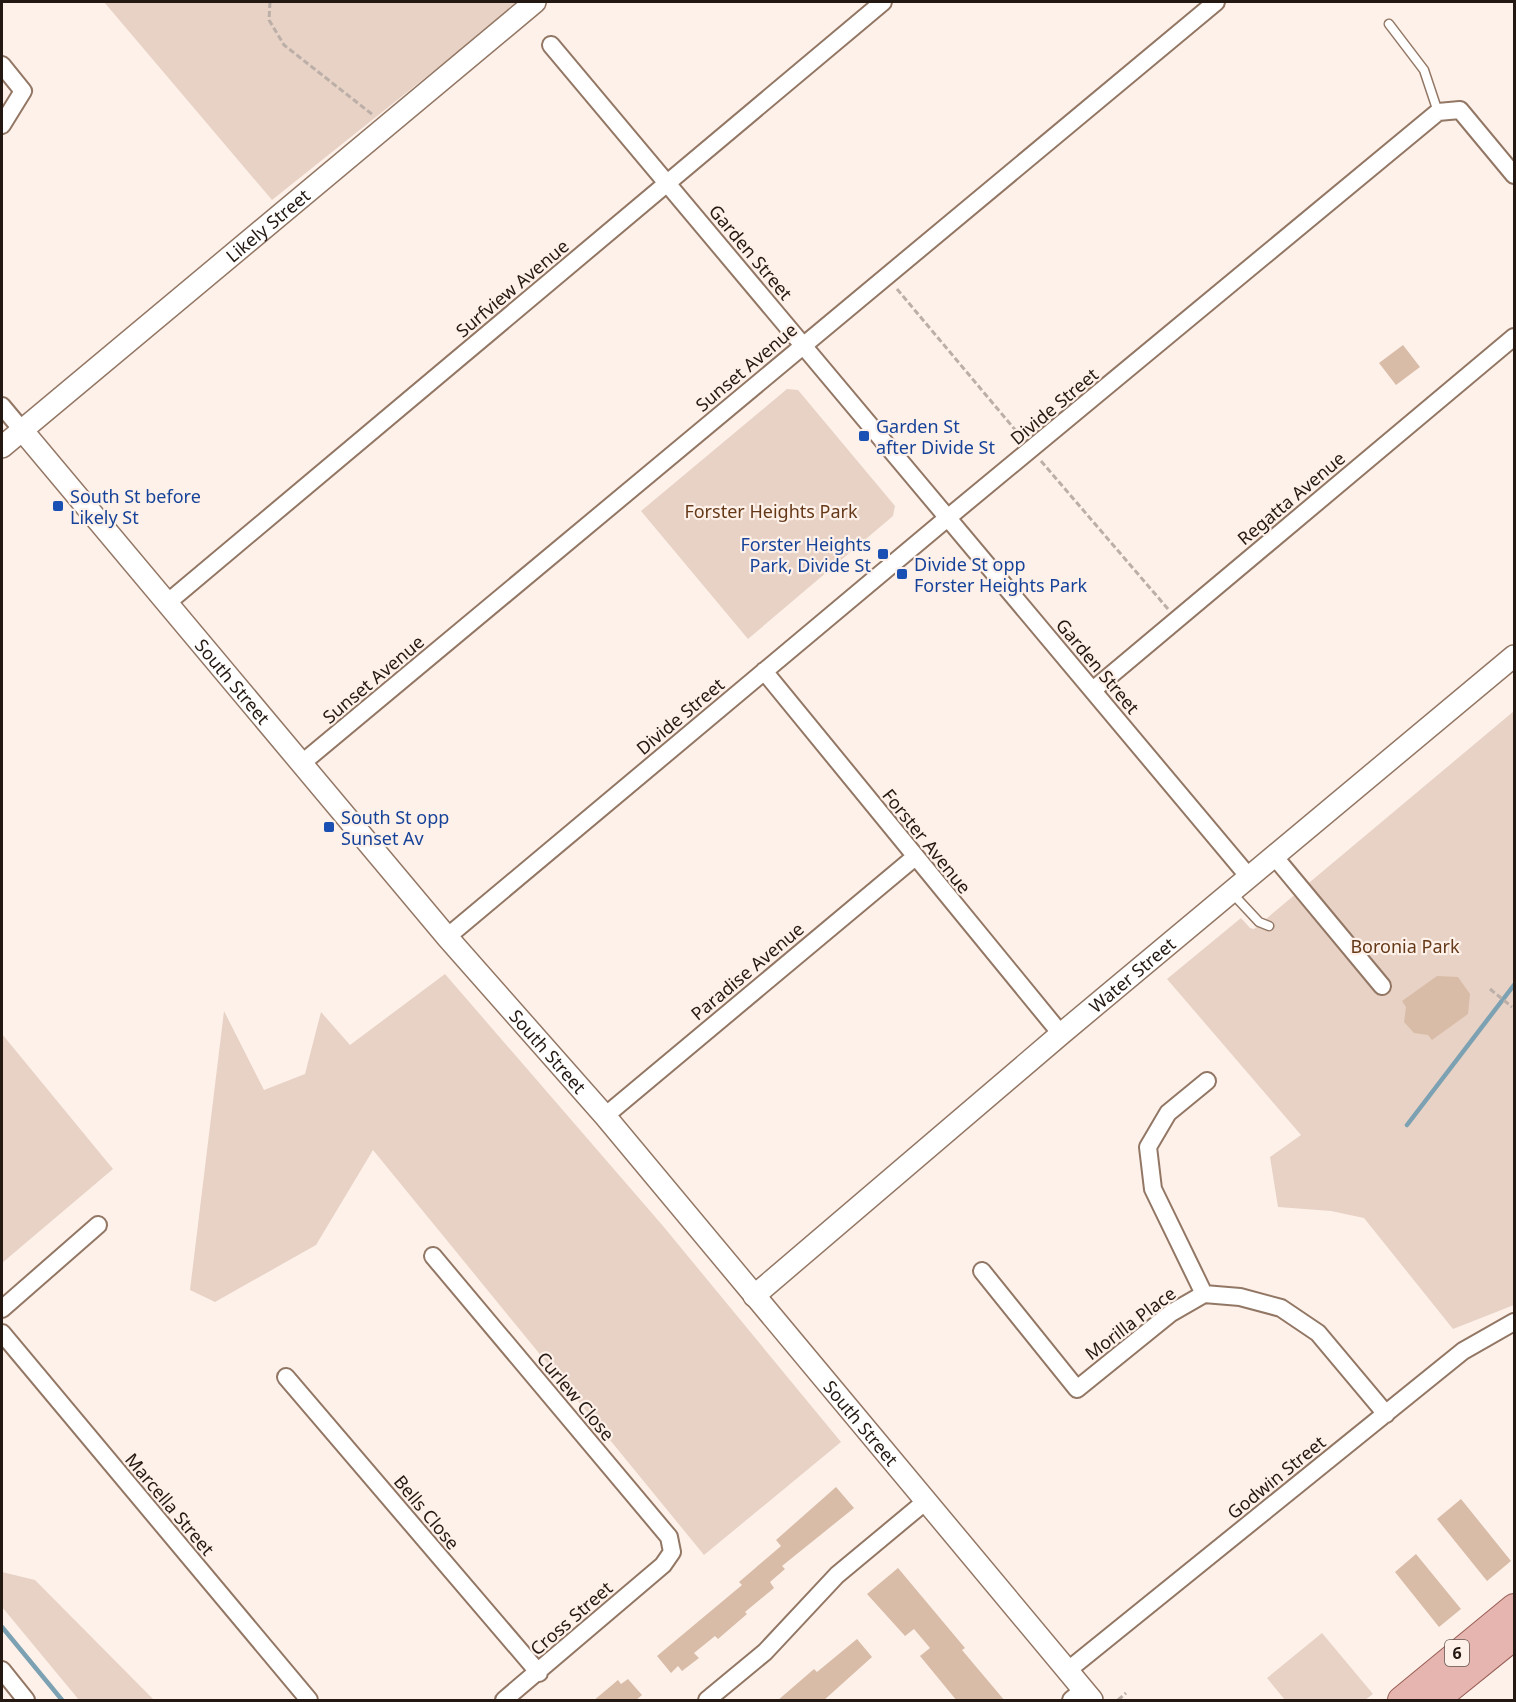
<svg xmlns="http://www.w3.org/2000/svg" width="1516" height="1702" font-family="'Noto Sans',sans-serif">
	<style>
		.green { fill: #e7d2c5 }
		.lines { fill: none; stroke-linecap: round; stroke-linejoin: round }
		.stream { stroke: #7ca1b2; stroke-width: 4.5 }
		.building { fill: #d8bca7 }
		.service-casing { stroke: #937765; stroke-width: 11 }
		.minor-casing { stroke: #937765; stroke-width: 20 }
		.tertiary-casing { stroke: #937765; stroke-width: 24 }
		.primary-casing { stroke: #975e55; stroke-width: 28 }
		.path { stroke: #bbafa8; stroke-width: 3; stroke-dasharray: 6 3; stroke-linecap: butt }
		.service { stroke: #fff; stroke-width: 8 }
		.minor { stroke: #fff; stroke-width: 16 }
		.tertiary { stroke: #fff; stroke-width: 21 }
		.primary { stroke: #e6b5af; stroke-width: 26 }
		.transit-dot { fill: #1a4fb4; stroke: #fef1ea; stroke-width: 2 }
		.labels { text-anchor: middle; dominant-baseline: central; stroke-width: 4.5; stroke-linejoin: round; paint-order: stroke }
		.shield { fill: #fef1ea; stroke: #655a53; stroke-width: 1.5 }
		.shield-label { font-size: 16px; font-weight: bold; fill: #241912 }
		.street-label { font-size: 18px; fill: #241912; stroke: #fef1ea }
		.transit-label { font-size: 18px; fill: #164399; stroke: #fef1ea; text-anchor: start }
		.park-label { font-size: 18px; fill: #653918; stroke: #fef1ea }
	</style>
	<rect width="100%" height="100%" fill="#fef1ea"/>
	<!-- green -->
	<path class="green" d="M 104,2 L 520,2 L 272,200 Z
		M 787,389 L 798,390 L 895,506 L 893,516 L 748,639 L 641,511 Z
		M 1514,711 L 1514,1305 L 1453,1329 L 1364,1218 L 1331,1211 L 1278,1207 L 1270,1157 L 1301,1135 L 1167,979 L 1241,918 L 1250,928 L 1254,929 Z
		M 445,974 L 663,1226 L 841,1442 L 704,1555 L 373,1150 L 316,1245 L 215,1302 L 190,1290 L 224,1011 L 264,1090 L 305,1074 L 321,1012 L 350,1045 Z
		M 2,1034 L 113,1169 L 2,1263 Z
		M 2,1572 L 35,1580 L 154,1700 L 79,1700 L 2,1607 Z
		M 1322,1633 L 1373,1694 L 1365,1700 L 1285,1700 L 1267,1678 Z"/>
	<g class="lines">
		<!-- stream -->
		<path class="stream" d="M 1407,1125 L 1514,985
			M 2,1627 L 62,1700"/>
	</g>
	<!-- building -->
	<path class="building" d="M 1403,345 L 1420,367 L 1396,385 L 1379,363 Z
		M 1437,976 L 1458,977 L 1470,994 L 1468,1014 L 1432,1040 L 1428,1035 L 1414,1033 L 1404,1022 L 1406,1007 L 1402,1001 Z
		M 836,1487 L 854,1508 L 782,1566 L 785,1569 L 770,1582 L 774,1588 L 745,1612 L 747,1614 L 718,1639 L 715,1636 L 694,1653 L 699,1658 L 682,1671 L 678,1666 L 671,1673 L 657,1656 L 742,1585 L 739,1582 L 781,1546 L 776,1540 Z
		M 1461,1499 L 1511,1561 L 1487,1581 L 1437,1519 Z
		M 1416,1554 L 1461,1609 L 1439,1627 L 1395,1572 Z
		M 898,1568 L 965,1648 L 962,1650 L 1005,1701 L 957,1701 L 920,1656 L 930,1648 L 914,1629 L 905,1636 L 867,1594 Z
		M 857,1639 L 872,1657 L 823,1701 L 777,1701 L 814,1669 L 817,1672 Z
		M 628,1679 L 642,1695 L 635,1701 L 593,1701 L 618,1680 L 621,1684 Z"/>
	<g class="lines">
		<defs>
			<path id="service" d="M 1389,24 L 1424,70 L 1438,112
				M 1231,892 L 1259,922 L 1269,926"/>
			<path id="minor" d="M 551,45 L 1249,877
				M 2,65 L 23,91 L 2,125
				M 2,406 L 22,430
				M 167,603 L 883,2
				M 764,671 L 1061,1034
				M 1093,690 L 1514,337
				M 301,764 L 1216,2
				M 1274,856 L 1382,986
				M 447,937 L 939,525 L 1438,112 L 1460,110 L 1514,175
				M 605,1116 L 915,857
				M 433,1256 L 669,1537 L 672,1552 L 663,1565 L 504,1700
				M 982,1271 L 1077,1389 L 1171,1313 L 1204,1294 L 1240,1297 L 1281,1308 L 1318,1333 L 1386,1414
				M 1204,1294 L 1153,1189 L 1148,1147 L 1168,1113 L 1207,1081
				M 2,1309 L 98,1225
				M 2,1333 L 309,1700
				M 286,1377 L 539,1673
				M 2,1670 L 26,1700
				M 1067,1671 L 1463,1351 L 1514,1322
				M 707,1700 L 765,1652 L 837,1575 L 926,1501
				M 1071,1700 L 1083,1690"/>
			<g id="tertiary">
				<path id="s1" d="M 22,430 L 447,937 L 605,1116 L 1092,1700"/>
				<path id="s2" d="M 2,447 L 535,2"/>
				<path id="s3" d="M 754,1296 L 1061,1034 L 1514,656"/>
			</g>
			<path id="primary" d="M 1401,1700 L 1514,1607
				M 1436,1700 L 1514,1637"/>
		</defs>
		<!-- service casing -->
		<use href="#service" class="service-casing"/>
		<!-- minor casing -->
		<use href="#minor" class="minor-casing"/>
		<!-- tertiary casing -->
		<use href="#tertiary" class="tertiary-casing"/>
		<!-- primary casing -->
		<use href="#primary" class="primary-casing"/>
		<!-- path -->
		<path class="path" d="M 270,2 L 269,20 L 284,45 L 373,115
			M 897,289 L 1022,438
			M 1041,461 L 1168,609
			M 1490,989 L 1512,1007
			M 1118,1700 L 1126,1693"/>
		<!-- service -->
		<use href="#service" class="service"/>
		<!-- minor -->
		<use href="#minor" class="minor"/>
		<!-- tertiary -->
		<use href="#tertiary" class="tertiary"/>
		<!-- primary -->
		<use href="#primary" class="primary"/>
	</g>
	<!-- markers -->
	<g class="transit-dot">
		<rect x="858" y="430" width="12" height="12" rx="3"/>
		<rect x="52" y="500" width="12" height="12" rx="3"/>
		<rect x="877" y="548" width="12" height="12" rx="3"/>
		<rect x="896" y="568" width="12" height="12" rx="3"/>
		<rect x="323" y="821" width="12" height="12" rx="3"/>
	</g>
	<g class="labels">
		<!-- shield labels -->
		<rect class="shield" x="1445" y="1640" width="24" height="26" rx="4.5"/>
		<g class="shield-label">
			<text x="1457" y="1653">6</text>
		</g>
		<!-- street labels -->
		<g class="street-label">
			<text stroke="none"><textPath href="#s2" startOffset="346">Likely Street</textPath></text>
			<text transform="translate(751 252) rotate(50)">Garden Street</text>
			<text transform="translate(512 288) rotate(-40)">Surfview Avenue</text>
			<text transform="translate(746 367) rotate(-40)">Sunset Avenue</text>
			<text transform="translate(1054 406) rotate(-40)">Divide Street</text>
			<text transform="translate(1291 498) rotate(-40)">Regatta Avenue</text>
			<text transform="translate(1098 666) rotate(50)">Garden Street</text>
			<text transform="translate(373 679) rotate(-40)">Sunset Avenue</text>
			<text stroke="none"><textPath href="#s1" startOffset="328">South Street</textPath></text>
			<text transform="translate(680 716) rotate(-40)">Divide Street</text>
			<text transform="translate(927 841) rotate(51)">Forster Avenue</text>
			<text transform="translate(747 971) rotate(-40)">Paradise Avenue</text>
			<text stroke="none"><textPath href="#s3" startOffset="496">Water Street</textPath></text>
			<text stroke="none"><textPath href="#s1" startOffset="814">South Street</textPath></text>
			<text transform="translate(1130 1323) rotate(-37)">Morilla Place</text>
			<text transform="translate(576 1396) rotate(50)">Curlew Close</text>
			<text stroke="none"><textPath href="#s1" startOffset="1300">South Street</textPath></text>
			<text transform="translate(1276 1477) rotate(-39)">Godwin Street</text>
			<text transform="translate(170 1504) rotate(50)">Marcella Street</text>
			<text transform="translate(427 1512) rotate(50)">Bells Close</text>
			<text transform="translate(571 1618) rotate(-41)">Cross Street</text>
		</g>
		<!-- transit labels -->
		<g class="transit-label">
			<text x="876" y="426">Garden St<tspan x="876" dy="21">after Divide St</tspan></text>
			<text x="70" y="496">South St before<tspan x="70" dy="21">Likely St</tspan></text>
			<text x="871" y="544" text-anchor="end">Forster Heights<tspan x="871" dy="21">Park, Divide St</tspan></text>
			<text x="914" y="564">Divide St opp<tspan x="914" dy="21">Forster Heights Park</tspan></text>
			<text x="341" y="817">South St opp<tspan x="341" dy="21">Sunset Av</tspan></text>
		</g>
		<!-- park labels -->
		<g class="park-label">
			<text x="771" y="511">Forster Heights Park</text>
			<text x="1405" y="946">Boronia Park</text>
		</g>
	</g>
	<!-- border -->
	<rect width="1516" height="1702" fill="none" stroke="#241912" stroke-width="6"/>
</svg>
